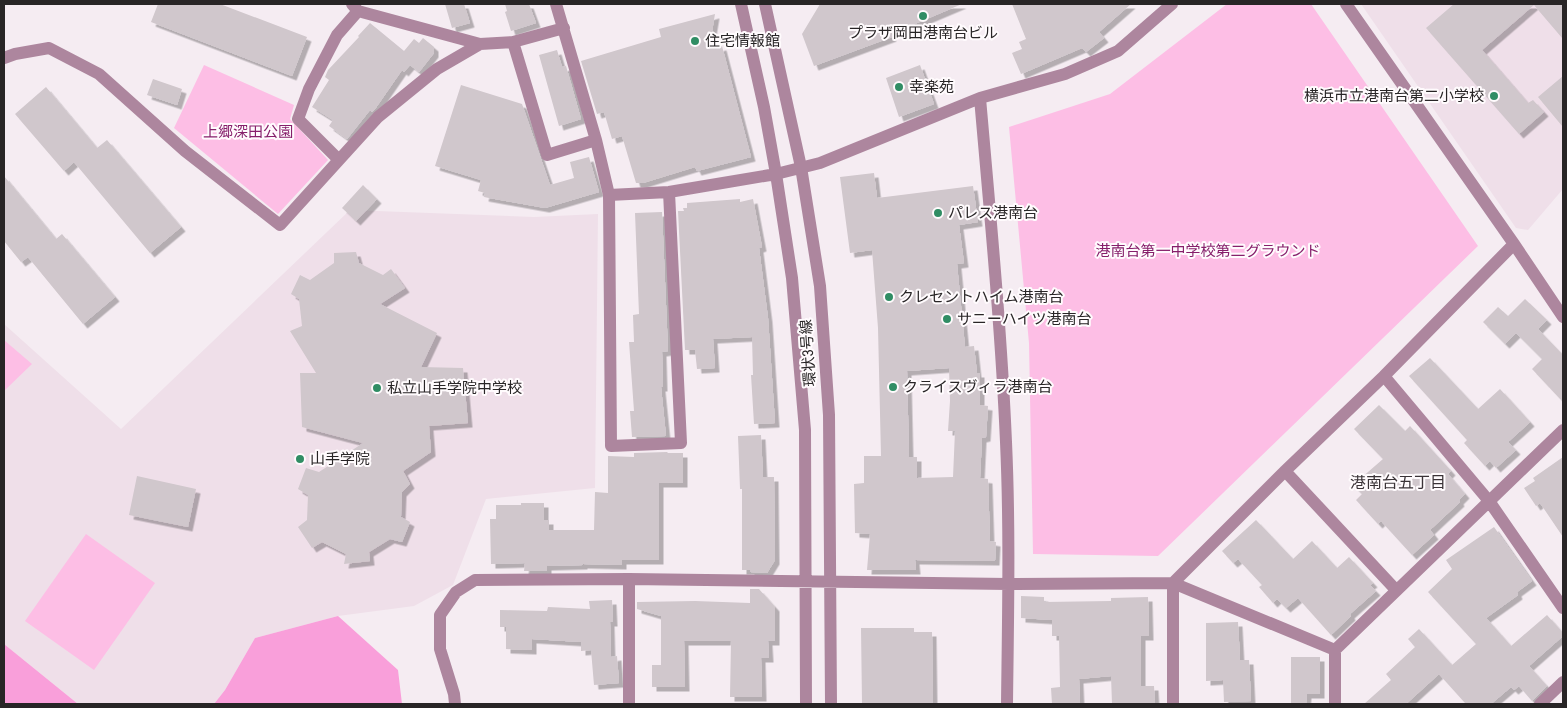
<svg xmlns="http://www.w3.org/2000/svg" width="1567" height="708" font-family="'Roboto Condensed','Noto Sans JP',sans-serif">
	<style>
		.built { fill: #efdfe9 }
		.green { fill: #fdbee5 }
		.forest { fill: #f99fda }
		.building { fill: #d0c7cc; fill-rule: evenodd; filter: url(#shadow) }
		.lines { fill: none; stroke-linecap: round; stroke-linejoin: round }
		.minor { stroke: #ad869e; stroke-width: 12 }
		.poi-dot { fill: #308d64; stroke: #fffbfd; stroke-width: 2 }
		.labels { text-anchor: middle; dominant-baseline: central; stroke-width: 4; stroke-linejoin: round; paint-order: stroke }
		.poi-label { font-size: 15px; fill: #282526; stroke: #fffbfd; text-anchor: start }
		.park-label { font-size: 15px; fill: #861f6b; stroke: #fffbfd }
		.street-label { font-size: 15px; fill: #282526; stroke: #fffbfd }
		.neighbourhood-label { font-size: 16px; fill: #3a3337; stroke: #fffbfd }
	</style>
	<defs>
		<filter id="shadow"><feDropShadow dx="4.5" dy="4.5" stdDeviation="0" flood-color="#0004"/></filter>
	</defs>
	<rect width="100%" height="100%" fill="#f5ecf2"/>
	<!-- built -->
	<path class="built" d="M 1361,4 L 1563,4 L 1563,189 L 1528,230 L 1516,228 Z
		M 350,210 L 534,217 L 598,214 L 595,488 L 486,499 L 453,585 L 414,606 L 338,616 L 255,638 L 225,690 L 214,704 L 78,704 L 4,644 L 4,324 L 121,429 Z"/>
	<!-- green -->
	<path class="green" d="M 1227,4 L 1311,4 L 1478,246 L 1158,556 L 1033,554 L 1029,343 L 1009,127 L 1110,94 Z
		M 204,65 L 294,105 L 290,119 L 328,160 L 278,214 L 174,128 Z
		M 4,340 L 32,364 L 4,391 Z
		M 86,534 L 155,583 L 94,670 L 25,621 Z"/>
	<!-- forest -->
	<path class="forest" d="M 338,616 L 398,670 L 402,704 L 214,704 L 225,690 L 255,638 Z
		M 4,644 L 78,704 L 4,704 Z"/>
	<!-- building -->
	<path class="building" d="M 158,4 L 220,4 L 307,37 L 292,76 L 151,22 Z
		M 445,4 L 464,4 L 470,23 L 452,28 Z
		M 505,4 L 529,4 L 536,23 L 511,31 L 505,12 L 507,11 Z
		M 820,4 L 962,4 L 891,34 L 892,37 L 814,66 L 802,34 Z
		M 1012,4 L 1131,4 L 1099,32 L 1104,38 L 1086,52 L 1082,48 L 1021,74 L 1012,53 L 1022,49 L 1019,42 L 1026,39 Z
		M 1454,4 L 1563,4 L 1563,39 L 1534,5 L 1482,50 L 1528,103 L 1533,100 L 1544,112 L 1519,134 L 1426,28 Z
		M 715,14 L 709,49 L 722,46 L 751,157 L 697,171 L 695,167 L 643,183 L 636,183 L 622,136 L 612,139 L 604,112 L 597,114 L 581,61 L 661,37 L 659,29 Z
		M 370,23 L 404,51 L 414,39 L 419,43 L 423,38 L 434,47 L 434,53 L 419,72 L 410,65 L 404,72 L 402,70 L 375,109 L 372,112 L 370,110 L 347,139 L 329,126 L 333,120 L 312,107 L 329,80 L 325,77 L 328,70 L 359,37 L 358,36 Z
		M 557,50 L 562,67 L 566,66 L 581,119 L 559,126 L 539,55 Z
		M 920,65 L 934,104 L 899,117 L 886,78 Z
		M 1563,76 L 1563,127 L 1538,97 Z
		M 153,79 L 182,89 L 177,105 L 147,95 Z
		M 461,85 L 522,104 L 550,185 L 574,178 L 570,162 L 589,157 L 599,192 L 545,208 L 484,197 L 485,193 L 478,191 L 481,180 L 435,166 Z
		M 46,87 L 97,148 L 107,140 L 181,227 L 150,253 L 74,162 L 64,171 L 15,114 Z
		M 874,173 L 877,198 L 973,186 L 978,222 L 959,225 L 964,263 L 957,264 L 965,347 L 974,346 L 977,373 L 980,373 L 980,405 L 988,406 L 986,437 L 982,438 L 980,478 L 988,479 L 990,541 L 996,542 L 995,561 L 915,560 L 916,570 L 867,570 L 870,534 L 855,533 L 854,484 L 864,483 L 864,456 L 881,456 L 878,328 L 872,250 L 850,253 L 840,177 ZM 949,368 L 950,401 L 948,431 L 955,431 L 953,477 L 917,478 L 917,457 L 909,457 L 907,371 Z
		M 4,176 L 56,239 L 62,234 L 115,297 L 83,324 L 28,257 L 21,262 L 4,241 Z
		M 363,185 L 377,199 L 356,221 L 342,208 Z
		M 740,199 L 740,202 L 753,199 L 762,247 L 759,248 L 768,318 L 775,423 L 754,424 L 751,375 L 753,375 L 752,337 L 713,339 L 715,368 L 697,369 L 695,350 L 685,350 L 678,211 L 684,211 L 683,208 L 687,208 L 687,203 Z
		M 662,212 L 668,351 L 662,352 L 663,387 L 661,387 L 666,436 L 632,437 L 630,411 L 634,411 L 629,342 L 634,342 L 633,315 L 639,314 L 635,213 Z
		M 356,252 L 359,263 L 383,275 L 391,269 L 405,288 L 380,304 L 437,333 L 421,367 L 463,368 L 468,423 L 429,426 L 431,452 L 403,471 L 410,484 L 402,492 L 401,517 L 410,522 L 402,542 L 390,539 L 369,552 L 370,561 L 344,564 L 346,554 L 322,542 L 312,548 L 298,527 L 307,520 L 308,495 L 298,489 L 306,468 L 319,472 L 363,443 L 302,427 L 300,373 L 316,373 L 290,331 L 302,326 L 299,299 L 291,294 L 300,275 L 310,280 L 334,263 L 334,253 Z
		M 1525,299 L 1547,320 L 1538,329 L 1563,355 L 1563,402 L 1532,369 L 1542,359 L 1516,333 L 1505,344 L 1483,322 L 1498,307 L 1508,316 Z
		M 1430,358 L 1478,409 L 1500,389 L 1530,422 L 1508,442 L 1516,450 L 1496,468 L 1490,461 L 1485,466 L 1464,443 L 1467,440 L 1409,376 Z
		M 1379,405 L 1405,431 L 1410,426 L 1451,471 L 1448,474 L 1465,494 L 1459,500 L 1460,502 L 1430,530 L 1434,535 L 1412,555 L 1381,521 L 1378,524 L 1356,500 L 1362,494 L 1353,485 L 1383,459 L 1354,429 Z
		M 761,435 L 763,477 L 774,477 L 775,560 L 767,573 L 750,572 L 750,570 L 742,570 L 742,489 L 740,489 L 738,436 Z
		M 667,452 L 668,453 L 683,453 L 683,483 L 659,483 L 659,560 L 622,560 L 622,565 L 583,564 L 583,565 L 547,566 L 547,571 L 524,571 L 525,563 L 491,564 L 490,519 L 496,519 L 496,505 L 521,505 L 521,503 L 544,503 L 544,520 L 549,520 L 549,530 L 594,530 L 595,492 L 608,493 L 608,456 L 634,457 L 634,453 Z
		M 1563,457 L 1563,537 L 1540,503 L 1536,506 L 1524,488 L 1535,481 L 1533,478 Z
		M 137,476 L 196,489 L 188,527 L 129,515 Z
		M 1256,520 L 1293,559 L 1312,541 L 1337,568 L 1349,557 L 1373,583 L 1370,585 L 1376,591 L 1350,614 L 1351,616 L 1331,635 L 1298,598 L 1286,608 L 1277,599 L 1273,603 L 1259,587 L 1262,585 L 1238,559 L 1233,563 L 1222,551 Z
		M 1494,527 L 1532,581 L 1517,592 L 1518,595 L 1486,618 L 1511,646 L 1547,615 L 1563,633 L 1563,636 L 1529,666 L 1547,686 L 1532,701 L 1519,686 L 1514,690 L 1511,687 L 1491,704 L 1466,704 L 1439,674 L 1406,704 L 1364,704 L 1391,680 L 1386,674 L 1415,647 L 1408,639 L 1419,629 L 1452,665 L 1476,644 L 1428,592 L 1452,569 L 1446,560 Z
		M 750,589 L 759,589 L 775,607 L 775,641 L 768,641 L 769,658 L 761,658 L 762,697 L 730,697 L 731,641 L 684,641 L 685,687 L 652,687 L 652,665 L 661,665 L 661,616 L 637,609 L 637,602 L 695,601 L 750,603 Z
		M 1021,596 L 1044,597 L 1044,602 L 1111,601 L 1111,598 L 1148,597 L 1149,636 L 1141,636 L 1141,686 L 1154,686 L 1155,704 L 1112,704 L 1111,676 L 1079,679 L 1080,704 L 1052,704 L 1051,688 L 1060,687 L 1059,636 L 1052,636 L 1052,620 L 1021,618 Z
		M 612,600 L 613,622 L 610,622 L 611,657 L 617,656 L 619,683 L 594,685 L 591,650 L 581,651 L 581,642 L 532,639 L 532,650 L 506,649 L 506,627 L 500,627 L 500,610 L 547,611 L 548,607 L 590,609 L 589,601 Z
		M 1238,622 L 1240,660 L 1249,660 L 1251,701 L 1224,702 L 1223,680 L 1206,681 L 1206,623 Z
		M 861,628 L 914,628 L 914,632 L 932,632 L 933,704 L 862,704 Z
		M 1291,657 L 1320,657 L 1320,694 L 1307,694 L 1306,704 L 1291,704 Z"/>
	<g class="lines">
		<!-- minor -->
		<path class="minor" d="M 352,4 L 358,11 L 480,44
			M 556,4 L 596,140 L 609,195 L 669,192 L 776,174 L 820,163 L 980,98 L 1065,74 L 1118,51 L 1172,4
			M 741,4 L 764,107 L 776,174 L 792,278 L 805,430 L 806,704
			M 765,4 L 801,167 L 820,286 L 829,415 L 831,704
			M 1346,4 L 1514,244 L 1563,317
			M 513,42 L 547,155 L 596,140
			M 4,58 L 15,54 L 49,48 L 99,74 L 185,151 L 280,225 L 378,117 L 437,69 L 480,44 L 513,42 L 564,28
			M 980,98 C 990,213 1001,327 1006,442 C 1010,530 1008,617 1007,704
			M 339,160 L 298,119 L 309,89 L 337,35 L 358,11
			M 609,195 L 611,446 L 681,443 L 669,192
			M 1384,376 L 1489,501 L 1563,608
			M 1285,471 L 1396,590
			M 455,704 L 454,694 L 440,649 L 440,615 L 456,592 L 475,580 L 629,579 L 1008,584 L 1173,583 L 1335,650 L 1563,430
			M 629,704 L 629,579
			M 1173,704 L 1173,583 L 1285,471 L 1384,376 L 1514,244
			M 1335,704 L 1335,650
			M 1540,704 L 1563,682"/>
	</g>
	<!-- markers -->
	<g class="poi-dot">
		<circle cx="923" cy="16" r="5"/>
		<circle cx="695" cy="41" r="5"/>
		<circle cx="899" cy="87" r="5"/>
		<circle cx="1494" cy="96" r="5"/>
		<circle cx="938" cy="213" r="5"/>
		<circle cx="889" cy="297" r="5"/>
		<circle cx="947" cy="319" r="5"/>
		<circle cx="893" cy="387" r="5"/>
		<circle cx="377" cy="388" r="5"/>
		<circle cx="300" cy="459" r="5"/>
	</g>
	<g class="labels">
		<!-- poi labels -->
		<g class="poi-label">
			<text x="923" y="33" text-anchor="middle">プラザ岡田港南台ビル</text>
			<text x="705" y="41">住宅情報館</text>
			<text x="909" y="87">幸楽苑</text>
			<text x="1484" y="96" text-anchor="end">横浜市立港南台第二小学校</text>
			<text x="948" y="213">パレス港南台</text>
			<text x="899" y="297">クレセントハイム港南台</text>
			<text x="957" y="319">サニーハイツ港南台</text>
			<text x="903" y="387">クライスヴィラ港南台</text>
			<text x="387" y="388">私立山手学院中学校</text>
			<text x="310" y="459">山手学院</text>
		</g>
		<!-- park labels -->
		<g class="park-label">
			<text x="248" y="132">上郷深田公園</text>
			<text x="1208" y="251">港南台第一中学校第二グラウンド</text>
		</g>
		<!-- street labels -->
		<g class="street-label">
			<text transform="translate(808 353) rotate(-94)">環状3号線</text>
		</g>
		<!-- neighbourhood labels -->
		<g class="neighbourhood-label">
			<text x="1398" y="482">港南台五丁目</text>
		</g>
	</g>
	<!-- border -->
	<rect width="1567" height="708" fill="none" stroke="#282526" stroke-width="10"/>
</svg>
